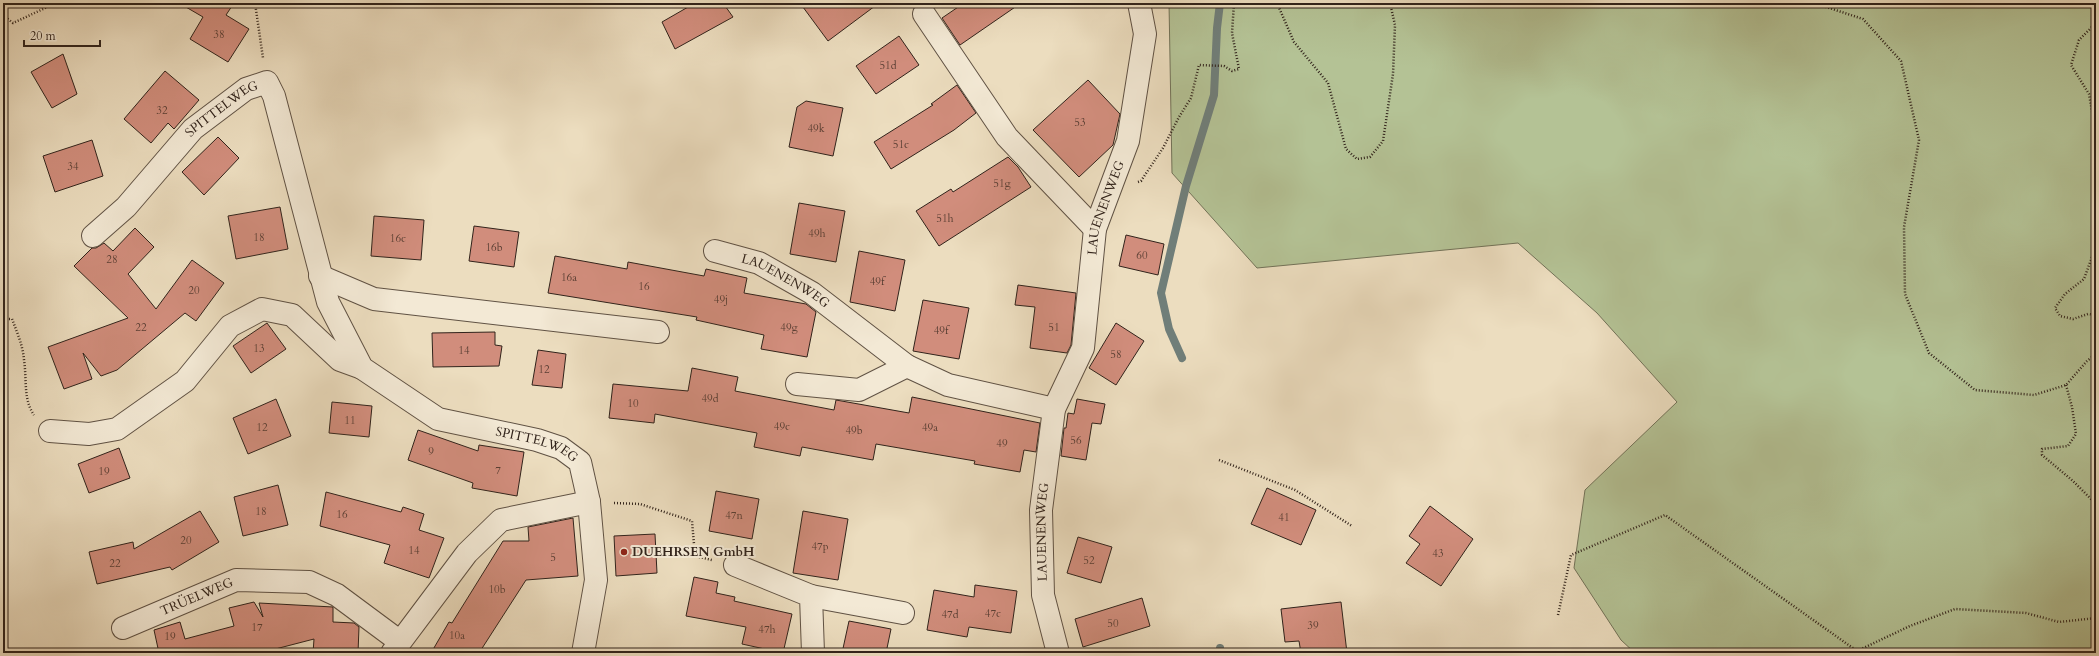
<svg xmlns="http://www.w3.org/2000/svg" width="2099" height="656" font-family="Cardo,serif">
	<style>
		.green { fill: #b4c295; stroke: #727258 }
		.lines { fill: none; stroke-linecap: round; stroke-linejoin: round }
		.stream { stroke: #707e79; stroke-width: 8 }
		.building { fill: #d18d7c; stroke: #31231b }
		.minor-casing { stroke: #605244; stroke-width: 24 }
		.path { stroke: #31231b; stroke-width: 2.5; stroke-dasharray: 1 2; stroke-linecap: butt }
		.minor { stroke: #f3e9d5; stroke-width: 22 }
		.poi-dot { fill: #8f2418; stroke: #f3e9d5; stroke-width: 1.5 }
		.labels { text-anchor: middle; dominant-baseline: central; stroke-width: 4; stroke-linejoin: round; paint-order: stroke }
		.number-label { font-size: 11px; fill: #593e33 }
		.street-label { font-size: 13px; fill: #31231b; stroke: #f3e9d5 }
		.poi-label { font-size: 13px; font-weight: bold; fill: #31231b; stroke: #f3e9d5; text-anchor: start }
	</style>
	<rect width="100%" height="100%" fill="#ecddbf"/>
	<filter id="stains"><feTurbulence type="fractalNoise" baseFrequency=".005" numOctaves="4"/><feColorMatrix values="0 0 0 0 .2 0 0 0 0 .09 0 0 0 0 .02 0 0 0 .5 -.17"/></filter>
	<radialGradient id="worn" r=".72"><stop offset=".6" stop-color="#630" stop-opacity="0"/><stop offset="1" stop-color="#630" stop-opacity=".3"/></radialGradient>
	<!-- green -->
	<path class="green" d="M 1169,3 L 2096,3 L 2096,653 L 1635,653 L 1621,640 L 1574,568 L 1585,490 L 1677,402 L 1597,313 L 1518,243 L 1257,268 L 1172,173 Z"/>
	<g class="lines">
		<!-- stream -->
		<path class="stream" d="M 1182,358 L 1169,329 L 1161,293 L 1186,186 L 1214,95 L 1217,28 L 1220,3
			M 1219,653 L 1220,648"/>
	</g>
	<!-- building -->
	<path class="building" d="M 179,3 L 234,3 L 226,15 L 249,29 L 228,62 L 190,39 L 203,17 Z
		M 695,3 L 723,3 L 733,17 L 675,49 L 662,22 Z
		M 800,3 L 879,3 L 828,41 Z
		M 964,3 L 1021,3 L 960,45 L 942,18 Z
		M 899,36 L 919,65 L 876,94 L 856,66 Z
		M 63,54 L 77,94 L 52,108 L 31,72 Z
		M 165,71 L 199,100 L 174,129 L 168,123 L 151,143 L 124,119 Z
		M 1088,80 L 1120,114 L 1113,145 L 1079,177 L 1033,130 Z
		M 957,85 L 976,113 L 954,130 L 891,169 L 874,142 L 933,105 L 931,104 Z
		M 806,101 L 843,108 L 833,156 L 789,147 L 797,107 Z
		M 218,137 L 239,158 L 204,195 L 182,172 Z
		M 92,140 L 103,176 L 55,192 L 43,156 Z
		M 1008,157 L 1018,167 L 1031,187 L 939,246 L 916,211 L 951,189 L 953,192 Z
		M 799,203 L 845,211 L 836,262 L 790,254 Z
		M 280,207 L 288,249 L 236,259 L 228,216 Z
		M 374,216 L 424,220 L 421,260 L 371,256 Z
		M 474,226 L 519,232 L 514,267 L 469,261 Z
		M 135,228 L 154,247 L 128,274 L 156,309 L 192,260 L 224,283 L 196,321 L 185,313 L 117,370 L 101,376 L 83,353 L 92,379 L 64,389 L 48,347 L 128,318 L 74,266 L 92,248 L 96,248 L 104,243 L 113,251 Z
		M 1126,235 L 1164,244 L 1158,275 L 1119,266 Z
		M 859,251 L 905,260 L 895,311 L 850,302 Z
		M 555,256 L 627,269 L 628,262 L 704,276 L 706,269 L 747,278 L 744,293 L 806,304 L 816,312 L 807,357 L 761,349 L 764,335 L 696,320 L 697,317 L 548,293 Z
		M 1018,285 L 1076,293 L 1071,345 L 1067,353 L 1030,348 L 1035,307 L 1015,305 Z
		M 923,300 L 969,308 L 959,359 L 913,351 Z
		M 267,323 L 286,349 L 251,373 L 233,346 Z
		M 1116,323 L 1144,341 L 1116,385 L 1089,368 Z
		M 495,332 L 495,345 L 502,346 L 499,366 L 433,367 L 432,333 Z
		M 538,350 L 566,354 L 562,388 L 532,385 Z
		M 692,368 L 738,377 L 735,391 L 834,410 L 836,400 L 909,413 L 912,397 L 1040,423 L 1036,452 L 1024,450 L 1020,472 L 974,464 L 975,461 L 876,444 L 873,460 L 802,447 L 800,456 L 754,447 L 757,433 L 655,414 L 654,423 L 609,418 L 613,384 L 688,391 Z
		M 276,399 L 291,436 L 248,454 L 233,418 Z
		M 1077,399 L 1105,404 L 1101,424 L 1092,423 L 1086,460 L 1061,456 L 1064,428 L 1066,428 L 1068,413 L 1074,414 Z
		M 332,402 L 372,406 L 369,437 L 329,433 Z
		M 418,430 L 478,451 L 479,445 L 524,452 L 517,496 L 472,488 L 473,483 L 408,460 Z
		M 119,448 L 130,478 L 89,493 L 78,464 Z
		M 278,485 L 288,525 L 243,536 L 234,497 Z
		M 1267,488 L 1316,510 L 1301,545 L 1251,524 Z
		M 716,491 L 759,499 L 752,539 L 709,531 Z
		M 326,492 L 401,512 L 403,507 L 424,514 L 419,530 L 444,538 L 429,578 L 384,563 L 390,545 L 320,526 Z
		M 1430,506 L 1473,539 L 1441,586 L 1406,563 L 1420,544 L 1409,536 Z
		M 200,511 L 219,542 L 172,570 L 170,567 L 97,584 L 89,552 L 133,542 L 134,549 Z
		M 803,511 L 848,519 L 838,580 L 793,573 Z
		M 573,518 L 578,576 L 526,580 L 479,653 L 431,653 L 449,622 L 452,623 L 503,541 L 529,541 L 528,527 Z
		M 655,534 L 657,573 L 616,576 L 614,536 Z
		M 1078,537 L 1112,547 L 1101,583 L 1067,573 Z
		M 694,577 L 718,582 L 716,593 L 735,597 L 734,601 L 792,614 L 783,653 L 742,644 L 746,627 L 686,616 Z
		M 975,585 L 1017,591 L 1011,633 L 969,627 L 967,637 L 927,630 L 934,590 L 974,597 Z
		M 1142,598 L 1150,626 L 1083,647 L 1075,619 Z
		M 254,602 L 263,617 L 259,603 L 333,607 L 333,622 L 354,623 L 359,627 L 358,653 L 313,653 L 314,639 L 260,653 L 159,653 L 154,630 L 180,622 L 185,639 L 234,626 L 229,608 Z
		M 1341,602 L 1347,653 L 1301,653 L 1299,641 L 1285,642 L 1281,609 Z
		M 849,621 L 891,629 L 886,653 L 842,653 Z"/>
	<g class="lines">
		<defs>
			<g id="minor">
				<path d="M 924,14 L 1007,137 L 1095,229"/>
				<path id="s1" d="M 93,236 L 126,207 L 193,129 L 246,89 L 267,82 L 274,96 L 328,302 L 362,368 L 438,419 L 537,440 L 561,448 L 580,462 L 589,502 L 596,580 L 583,653"/>
				<path id="s2" d="M 715,251 L 759,263 L 812,293 L 907,366 L 948,385 L 1054,409"/>
				<path d="M 320,276 L 374,299 L 658,332"/>
				<path d="M 797,384 L 859,390 L 907,366"/>
				<path d="M 50,431 L 89,434 L 117,429 L 185,381 L 230,326 L 262,309 L 292,315 L 340,360 L 362,368"/>
				<path d="M 735,565 L 811,596 L 813,653"/>
				<path d="M 811,596 L 903,613"/>
				<path id="s3" d="M 123,628 L 236,580 L 309,582 L 337,595 L 399,641"/>
				<path d="M 392,653 L 467,553 L 501,520 L 589,502"/>
				<path id="s4" d="M 1058,653 L 1043,595 L 1041,510 L 1054,409 L 1083,348 L 1095,229 L 1128,141 L 1145,34 L 1139,3"/>
			</g>
		</defs>
		<!-- minor casing -->
		<use href="#minor" class="minor-casing"/>
		<!-- path -->
		<path class="path" d="M 255,3 L 263,58
			M 1277,3 L 1294,42 L 1328,83 L 1346,149 L 1357,159 L 1370,157 L 1383,141 L 1393,74 L 1395,25 L 1390,3
			M 1814,3 L 1863,19 L 1901,61 L 1919,140 L 1904,227 L 1905,294 L 1929,353 L 1975,390 L 2034,395 L 2066,385 L 2087,361 L 2096,354
			M 3,15 L 13,23 L 56,3
			M 2096,23 L 2079,40 L 2071,65 L 2089,94 L 2096,134
			M 1138,182 L 1141,181 L 1163,148 L 1179,117 L 1191,98 L 1199,65 L 1224,66 L 1232,71 L 1239,69 L 1232,33 L 1234,3
			M 2096,246 L 2084,279 L 2065,294 L 2055,308 L 2060,316 L 2073,319 L 2088,314 L 2096,315
			M 3,319 L 12,319 C 17,332 23,346 24,360 C 27,379 23,399 34,415
			M 2066,385 L 2072,407 L 2076,434 L 2068,446 L 2042,449 L 2042,455 L 2073,481 L 2096,504
			M 1219,460 L 1295,490 L 1352,526
			M 614,503 L 640,504 L 692,521 L 695,556 L 712,560
			M 1558,615 L 1571,555 L 1665,515 L 1857,651 L 1910,626 L 1955,609 L 2026,613 L 2059,622 L 2096,618"/>
		<!-- minor -->
		<use href="#minor" class="minor"/>
	</g>
	<!-- markers -->
	<circle class="poi-dot" cx="624" cy="552" r="4"/>
	<g class="labels">
		<!-- number labels -->
		<g class="number-label">
			<text x="219" y="34">38</text>
			<text x="888" y="65">51d</text>
			<text x="162" y="110">32</text>
			<text x="1080" y="122">53</text>
			<text x="816" y="128">49k</text>
			<text x="901" y="144">51c</text>
			<text x="73" y="166">34</text>
			<text x="1002" y="183">51g</text>
			<text x="945" y="218">51h</text>
			<text x="817" y="233">49h</text>
			<text x="259" y="237">18</text>
			<text x="398" y="238">16c</text>
			<text x="494" y="247">16b</text>
			<text x="1142" y="255">60</text>
			<text x="112" y="259">28</text>
			<text x="569" y="277">16a</text>
			<text x="877" y="281">49f</text>
			<text x="644" y="286">16</text>
			<text x="194" y="290">20</text>
			<text x="721" y="299">49j</text>
			<text x="141" y="327">22</text>
			<text x="789" y="327">49g</text>
			<text x="1054" y="327">51</text>
			<text x="941" y="330">49f</text>
			<text x="259" y="348">13</text>
			<text x="464" y="350">14</text>
			<text x="1116" y="354">58</text>
			<text x="544" y="369">12</text>
			<text x="710" y="398">49d</text>
			<text x="633" y="403">10</text>
			<text x="350" y="420">11</text>
			<text x="782" y="426">49c</text>
			<text x="262" y="427">12</text>
			<text x="930" y="427">49a</text>
			<text x="854" y="430">49b</text>
			<text x="1076" y="440">56</text>
			<text x="1002" y="443">49</text>
			<text x="431" y="451">9</text>
			<text x="498" y="470">7</text>
			<text x="104" y="471">19</text>
			<text x="261" y="511">18</text>
			<text x="342" y="514">16</text>
			<text x="734" y="515">47n</text>
			<text x="1284" y="517">41</text>
			<text x="186" y="540">20</text>
			<text x="820" y="546">47p</text>
			<text x="414" y="550">14</text>
			<text x="1438" y="553">43</text>
			<text x="553" y="557">5</text>
			<text x="1089" y="560">52</text>
			<text x="115" y="563">22</text>
			<text x="497" y="589">10b</text>
			<text x="993" y="613">47c</text>
			<text x="950" y="614">47d</text>
			<text x="1113" y="623">50</text>
			<text x="1313" y="625">39</text>
			<text x="257" y="627">17</text>
			<text x="767" y="629">47h</text>
			<text x="457" y="635">10a</text>
			<text x="170" y="636">19</text>
		</g>
		<!-- street labels -->
		<g class="street-label">
			<text stroke="none"><textPath href="#s1" startOffset="182">SPITTELWEG</textPath></text>
			<text stroke="none"><textPath href="#s4" startOffset="457">LAUENENWEG</textPath></text>
			<text stroke="none"><textPath href="#s2" startOffset="77">LAUENENWEG</textPath></text>
			<text stroke="none"><textPath href="#s1" startOffset="732">SPITTELWEG</textPath></text>
			<text stroke="none"><textPath href="#s4" startOffset="123">LAUENENWEG</textPath></text>
			<text stroke="none"><textPath href="#s3" startOffset="80">TRÜELWEG</textPath></text>
		</g>
		<!-- poi labels -->
		<g class="poi-label">
			<text x="632" y="552">DUEHRSEN GmbH</text>
		</g>
	</g>
	<!-- margin -->
	<rect width="2099" height="656" fill="none" stroke="#ecddbf" stroke-width="16"/>
	<rect x="4" y="4" width="2091" height="648" fill="none" stroke="#31231b" stroke-width="2"/>
	<rect x="8" y="8" width="2083" height="640" fill="none" stroke="#31231b"/>
	<!-- scale -->
	<path d="M24 40v6h76v-6" fill="none" stroke="#31231b" stroke-width="2"/>
	<text x="30" y="40" font-size="12" fill="#31231b" stroke="#f3e9d5" stroke-width="3" paint-order="stroke">20 m</text>
	<rect width="100%" height="100%" filter="url(#stains)"/>
	<rect width="100%" height="100%" fill="url(#worn)"/>
</svg>
